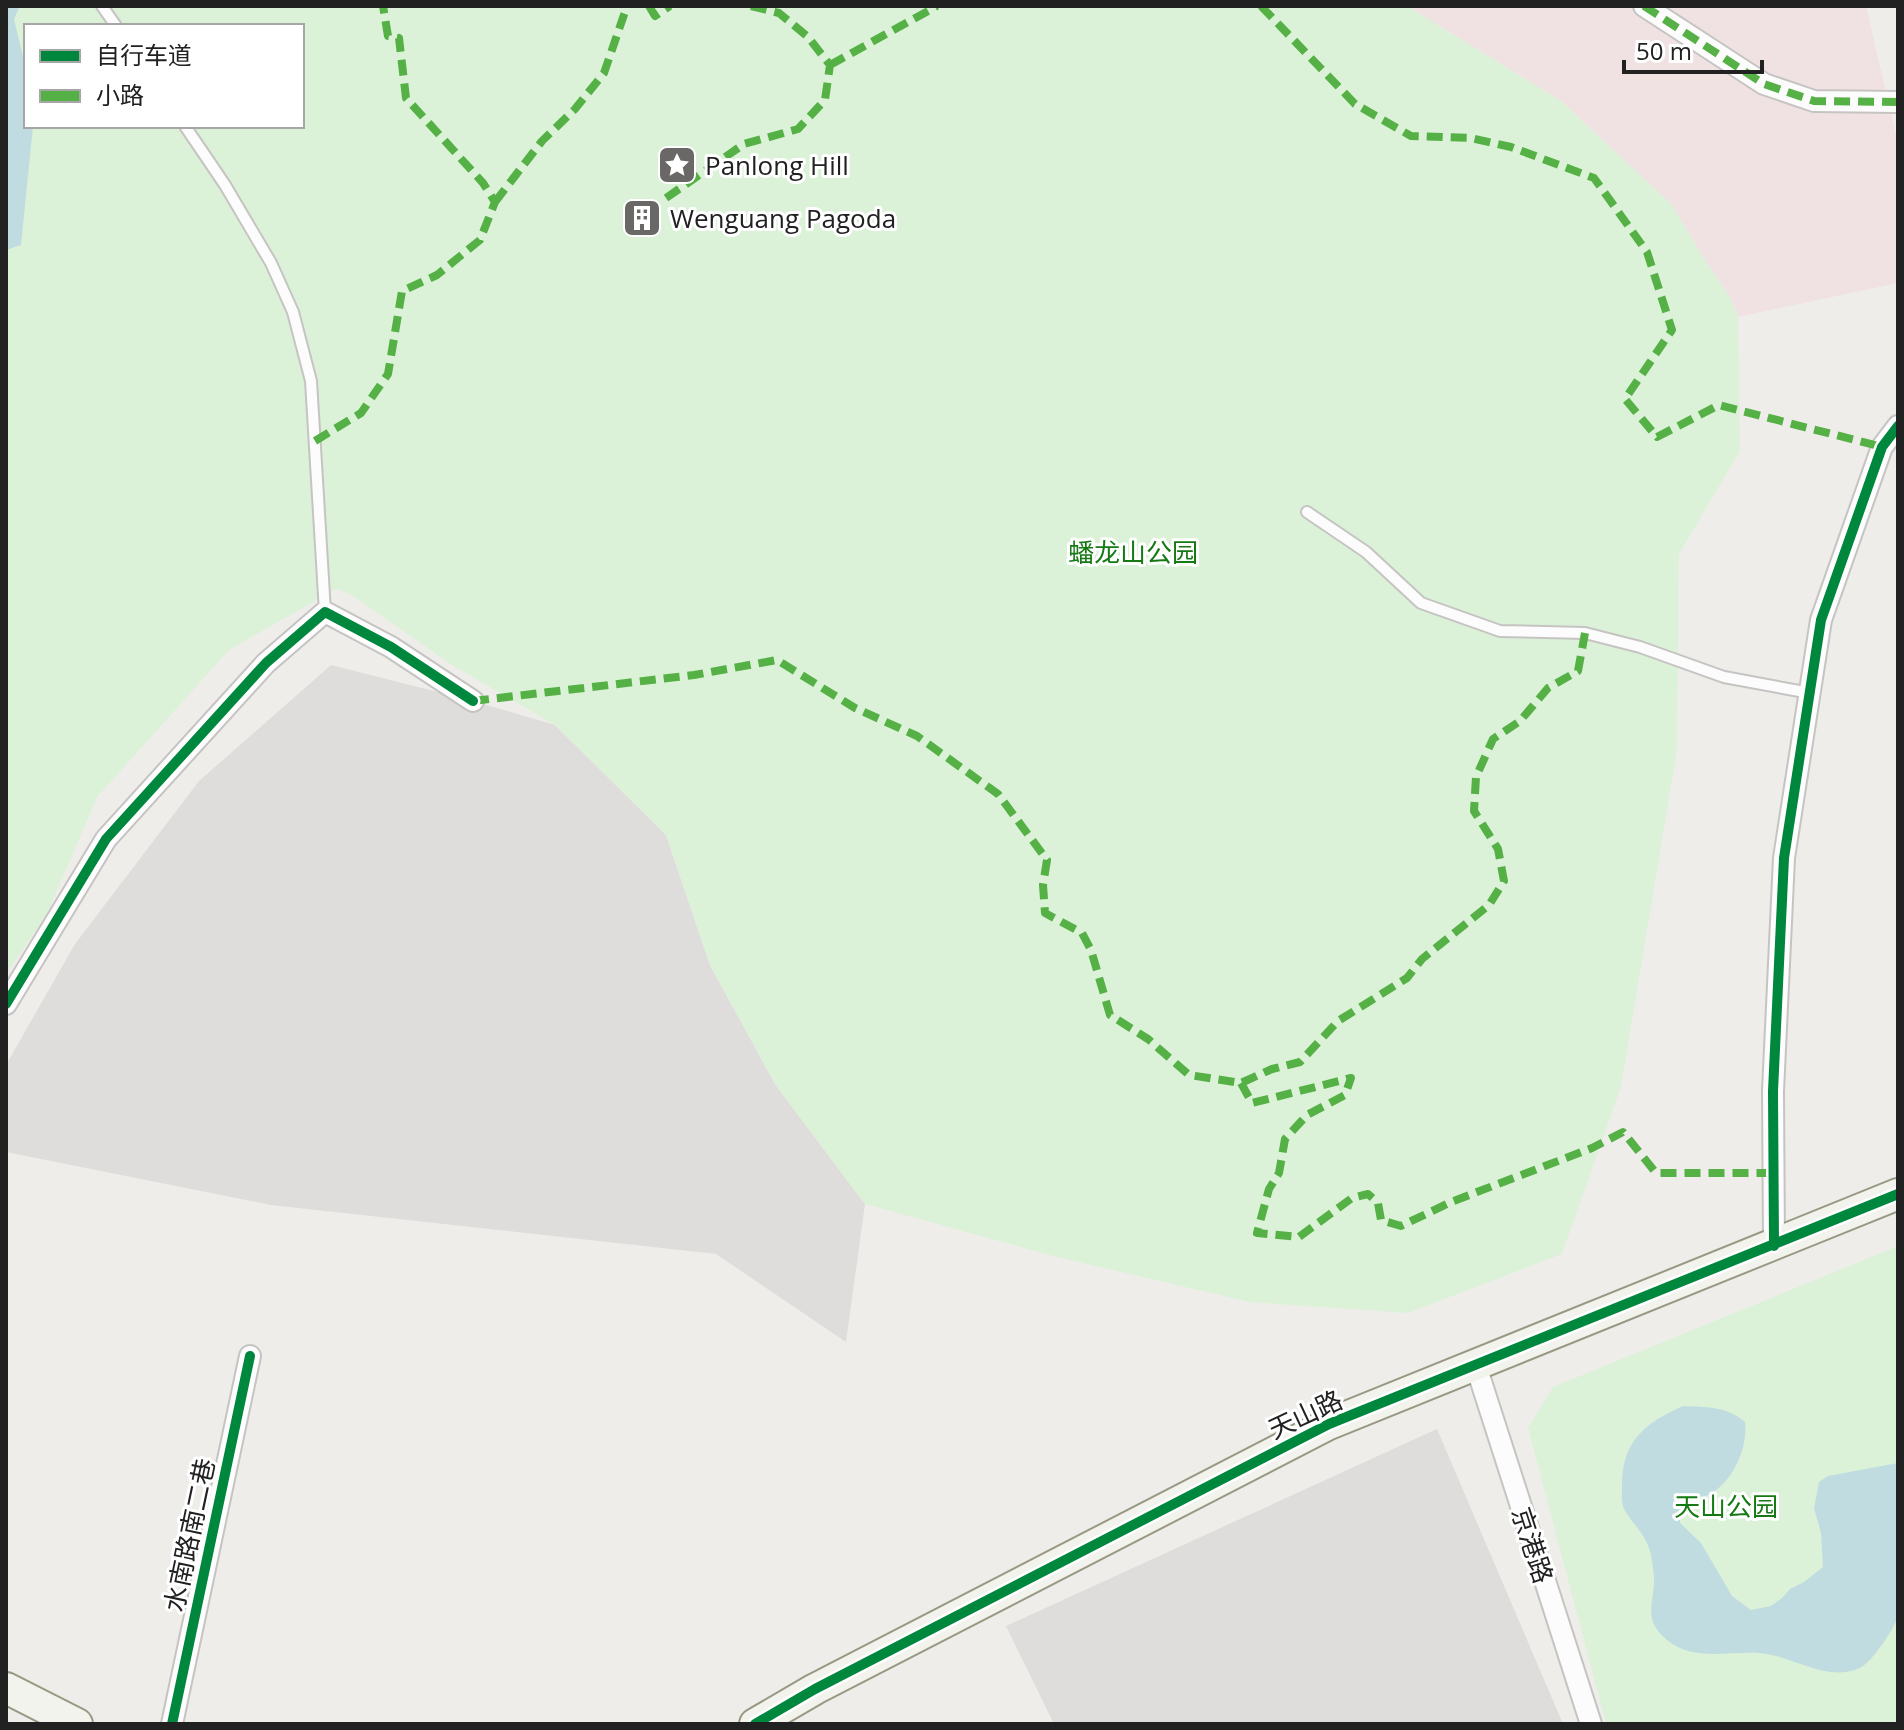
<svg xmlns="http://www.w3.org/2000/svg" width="1904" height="1730" font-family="'Open Sans','Noto Sans SC',sans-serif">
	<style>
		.residential { fill: #dedddb }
		.commercial { fill: #f0e2e2 }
		.park { fill: #dbf2d8; fill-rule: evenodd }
		.water { fill: #c0dce0 }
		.building { fill: #d2cfcd; stroke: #d2cecc; stroke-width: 2; filter: url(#shadow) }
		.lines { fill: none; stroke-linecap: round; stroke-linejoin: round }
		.lane-casing { stroke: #c5c4c2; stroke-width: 14 }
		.street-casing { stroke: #c5c4c2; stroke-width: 24 }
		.secondary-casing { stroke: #999883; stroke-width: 34 }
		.lane { stroke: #fdfcfc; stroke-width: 10 }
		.street { stroke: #fdfcfc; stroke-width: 20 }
		.secondary { stroke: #f3f3ed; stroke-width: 30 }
		.quiet { stroke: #55b145; stroke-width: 8; stroke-dasharray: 16 8; stroke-linecap: butt }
		.cycleway-casing { stroke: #fff; stroke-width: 15 }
		.cycleway { stroke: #00873e; stroke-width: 10 }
		.labels { text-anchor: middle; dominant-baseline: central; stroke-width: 6; stroke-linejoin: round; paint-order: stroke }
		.poi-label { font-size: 26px; fill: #212121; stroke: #fff; text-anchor: start }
		.park-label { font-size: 26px; fill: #167a14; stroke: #fff }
		.street-label { font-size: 26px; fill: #212121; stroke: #fff }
	</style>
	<defs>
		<filter id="shadow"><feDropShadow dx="7" dy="-7" stdDeviation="0" flood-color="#0004"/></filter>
	</defs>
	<rect width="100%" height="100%" fill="#efedea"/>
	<!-- residential -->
	<path class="residential" d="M 331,665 L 473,701 L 555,725 L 666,835 L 710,965 L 775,1084 L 865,1204 L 846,1342 L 716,1254 L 271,1205 L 6,1152 L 6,1065 L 75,944 L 199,781 Z
		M 1437,1429 L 1563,1724 L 1054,1724 L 1006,1626 Z"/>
	<!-- commercial -->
	<path class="commercial" d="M 1407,6 L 1866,6 L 1898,144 L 1898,283 L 1738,317 L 1730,297 L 1704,259 L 1672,205 L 1561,101 Z"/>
	<!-- park -->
	<path class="park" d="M 6,6 L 1407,6 L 1561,101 L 1672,205 L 1704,259 L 1730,297 L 1738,317 L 1740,451 L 1679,554 L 1677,750 L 1621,1087 L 1562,1254 L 1408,1313 L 1250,1302 L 1057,1257 L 865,1204 L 775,1084 L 710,965 L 666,835 L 555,725 L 452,665 L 350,594 L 336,589 L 229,650 L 97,797 L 47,914 L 6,974 ZM 26,26 L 302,26 L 302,126 L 26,126 Z
		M 1898,1246 L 1898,1724 L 1606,1724 L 1528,1428 L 1553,1387 Z"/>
	<!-- water -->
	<path class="water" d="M 6,6 L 20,6 L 14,19 L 26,69 L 26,126 L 33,126 L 21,245 L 6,250 Z
		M 1683,1406 C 1706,1407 1727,1406 1745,1422 C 1748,1448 1733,1483 1708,1495 C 1696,1501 1691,1499 1679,1509 L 1680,1523 L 1701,1543 L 1732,1596 L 1751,1610 L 1771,1606 L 1782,1598 L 1790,1589 L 1804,1582 L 1823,1567 L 1821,1533 L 1814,1508 L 1819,1482 L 1828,1476 L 1898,1463 C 1898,1498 1898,1532 1898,1566 C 1898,1582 1900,1599 1898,1615 C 1896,1627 1872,1662 1860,1668 C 1830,1681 1801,1662 1772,1655 C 1738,1647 1697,1665 1667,1640 C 1642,1619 1654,1605 1654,1579 C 1654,1572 1652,1563 1651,1555 C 1647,1535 1633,1525 1624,1509 C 1621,1503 1622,1492 1622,1485 C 1622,1441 1645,1423 1683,1406 Z"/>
	<!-- building -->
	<path class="building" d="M 642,204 L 654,211 L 653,225 L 640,231 L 629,224 L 630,210 Z"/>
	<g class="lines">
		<defs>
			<path id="lane" d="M 102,6 L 116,26
				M 185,126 L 225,185 L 271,263 L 293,312 L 311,381 L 325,612
				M 1307,512 L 1366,552 L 1421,603 L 1500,631 L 1585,633 L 1640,647 L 1724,677 L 1810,693"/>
			<path id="street" d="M 1644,6 L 1764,84 L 1814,101 L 1898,102
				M 6,1004 L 106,839 L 266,663 L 325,612 L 391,647 L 473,701
				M 1774,1246 L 1773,1091 L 1784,858 L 1821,620 L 1882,447 L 1898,426
				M 1476,1366 L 1591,1724
				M 172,1724 L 250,1356"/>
			<path id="secondary" d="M 6,1688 L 77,1724
				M 755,1724 L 815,1689 L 1329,1424 L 1898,1194"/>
		</defs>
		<!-- lane casing -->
		<use href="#lane" class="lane-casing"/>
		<!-- street casing -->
		<use href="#street" class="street-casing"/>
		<!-- secondary casing -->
		<use href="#secondary" class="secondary-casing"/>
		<!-- lane -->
		<use href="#lane" class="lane"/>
		<!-- street -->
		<use href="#street" class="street"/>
		<!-- secondary -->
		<use href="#secondary" class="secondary"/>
		<!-- quiet -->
		<path class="quiet" d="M 649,6 L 655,16 L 670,6
			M 1261,6 L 1355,104 L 1411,136 L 1471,138 L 1511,147 L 1594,178 L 1647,252 L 1672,330 L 1625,399 L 1657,437 L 1719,405 L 1882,447
			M 1644,6 L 1764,84 L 1814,101 L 1898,102
			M 830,65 L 937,6
			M 666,198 L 744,144 L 798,129 L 825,100 L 830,65 L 808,37 L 779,13 L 751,6
			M 495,202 L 542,141 L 575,109 L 604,73 L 627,6
			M 315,441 L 361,413 L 388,374 L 402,291 L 437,275 L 480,240 L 495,202 L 483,183 L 406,98 L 399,38 L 388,36 L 383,6
			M 473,701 L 694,675 L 777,660 L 855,708 L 917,736 L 998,794 L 1047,860 L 1043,885 L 1045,913 L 1082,933 L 1091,950 L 1110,1015 L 1148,1039 L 1189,1075 L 1241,1083 L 1272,1069 L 1300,1062 L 1338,1021 L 1407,978 L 1422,959 L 1489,905 L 1504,881 L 1498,849 L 1474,811 L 1476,777 L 1493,739 L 1520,721 L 1548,688 L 1578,671 L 1585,633
			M 1241,1083 L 1252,1103 L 1351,1078 L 1345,1095 L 1307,1115 L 1285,1139 L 1279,1173 L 1269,1189 L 1257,1233 L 1299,1237 L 1352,1198 L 1368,1194 L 1378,1203 L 1381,1220 L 1401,1226 L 1451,1202 L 1592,1148 L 1623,1132 L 1656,1173 L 1773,1173"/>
		<defs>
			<path id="cycleway" d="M 6,1004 L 106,839 L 266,663 L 325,612 L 391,647 L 473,701
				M 1774,1246 L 1773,1091 L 1784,858 L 1821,620 L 1882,447 L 1898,426
				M 172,1724 L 250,1356
				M 755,1724 L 815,1689 L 1329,1424 L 1898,1194"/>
		</defs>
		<!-- cycleway casing -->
		<use href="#cycleway" class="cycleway-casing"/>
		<!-- cycleway -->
		<use href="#cycleway" class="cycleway"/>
	</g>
	<!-- icons -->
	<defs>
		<symbol id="sight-square" viewBox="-11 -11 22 22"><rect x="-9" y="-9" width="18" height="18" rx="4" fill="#696867" stroke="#fff"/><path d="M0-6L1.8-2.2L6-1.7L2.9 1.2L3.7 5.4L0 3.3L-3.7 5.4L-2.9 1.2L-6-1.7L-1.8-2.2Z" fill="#fff"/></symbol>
		<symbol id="building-square" viewBox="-11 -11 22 22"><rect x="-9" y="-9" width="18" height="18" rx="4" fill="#696867" stroke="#fff"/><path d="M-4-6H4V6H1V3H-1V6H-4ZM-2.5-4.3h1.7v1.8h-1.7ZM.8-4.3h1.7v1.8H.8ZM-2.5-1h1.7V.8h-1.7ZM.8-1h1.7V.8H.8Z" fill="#fff"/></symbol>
	</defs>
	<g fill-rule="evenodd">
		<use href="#sight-square" x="655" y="143" width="44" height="44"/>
		<use href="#building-square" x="620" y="196" width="44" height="44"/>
	</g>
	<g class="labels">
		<!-- poi labels -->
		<g class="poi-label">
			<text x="705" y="165">Panlong Hill</text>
			<text x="670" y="218">Wenguang Pagoda</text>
		</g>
		<!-- park labels -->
		<g class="park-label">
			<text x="1133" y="552">蟠龙山公园</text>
			<text x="1726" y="1506">天山公园</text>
		</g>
		<!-- street labels -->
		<g class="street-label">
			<text transform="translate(1305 1414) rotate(-25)">天山路</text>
			<text transform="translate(189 1535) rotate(-78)">水南路南二巷</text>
			<text transform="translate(1533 1545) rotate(72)">京港路</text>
		</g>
	</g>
	<!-- border -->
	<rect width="1904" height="1730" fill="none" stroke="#212121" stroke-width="16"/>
	<!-- legend -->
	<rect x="24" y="24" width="280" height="104" fill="#ffffff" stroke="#a6a6a6" stroke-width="2"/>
	<rect x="40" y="50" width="40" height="12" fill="#00873e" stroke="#a6a6a6" stroke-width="2"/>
	<text x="96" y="64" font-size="24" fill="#212121">自行车道</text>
	<rect x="40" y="90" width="40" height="12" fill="#55b145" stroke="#a6a6a6" stroke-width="2"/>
	<text x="96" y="104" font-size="24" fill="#212121">小路</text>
	<!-- scale -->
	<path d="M1624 60v12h138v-12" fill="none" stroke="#212121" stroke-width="4"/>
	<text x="1636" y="60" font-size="24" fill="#212121" stroke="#ffffff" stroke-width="6" paint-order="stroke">50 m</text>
</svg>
